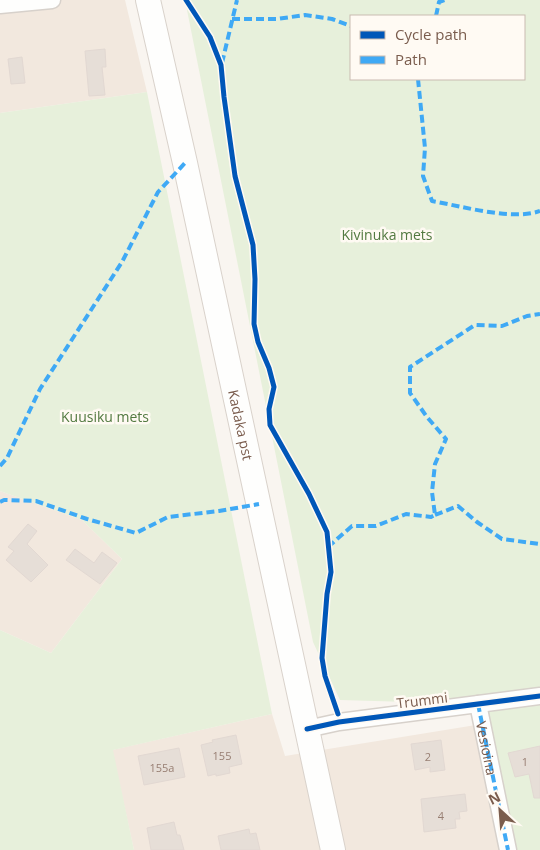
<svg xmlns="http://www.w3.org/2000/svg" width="540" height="850" font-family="'Open Sans',sans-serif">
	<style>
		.residential { fill: #f2e8de }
		.green { fill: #e7f0db; fill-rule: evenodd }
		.building { fill: #e6ded7; stroke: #e2d8d2 }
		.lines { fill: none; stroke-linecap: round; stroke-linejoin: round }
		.minor-casing { stroke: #d7d1cb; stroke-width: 19 }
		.secondary-casing { stroke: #d9d2cb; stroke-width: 26 }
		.minor { stroke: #fefefd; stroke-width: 16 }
		.secondary { stroke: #fefefd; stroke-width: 24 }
		.quiet { stroke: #3fa9f5; stroke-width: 4; stroke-dasharray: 8 4; stroke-linecap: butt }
		.cycleway-casing { stroke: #fffaf3; stroke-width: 8 }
		.cycleway { stroke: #0057b8; stroke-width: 5 }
		.labels { text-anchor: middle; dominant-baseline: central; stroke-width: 5; stroke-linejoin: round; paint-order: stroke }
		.number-label { font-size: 11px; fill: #977e72 }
		.park-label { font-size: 14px; fill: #537a41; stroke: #fffaf3 }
		.street-label { font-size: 14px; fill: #7a5c4d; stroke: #fffaf3 }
	</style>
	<rect width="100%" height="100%" fill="#f9f5f0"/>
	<!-- residential -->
	<path class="residential" d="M 0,0 L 125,0 L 147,92 L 0,113 Z
		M 0,491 L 82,520 L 122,559 L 51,653 L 0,630 Z
		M 272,714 L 285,756 L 482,724 L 508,850 L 134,850 L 112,750 Z"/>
	<!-- green -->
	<path class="green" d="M 185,0 L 540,0 L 540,850 L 508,850 L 478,704 L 340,700 L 313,642 ZM 351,16 L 524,16 L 524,79 L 351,79 Z
		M 147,92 L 272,714 L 113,750 L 134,850 L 0,850 L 0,630 L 51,653 L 122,559 L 82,520 L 0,491 L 0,113 Z"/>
	<!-- building -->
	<path class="building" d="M 105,49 L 106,67 L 102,67 L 105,95 L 89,96 L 85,51 Z
		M 22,57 L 25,83 L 11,84 L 8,59 Z
		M 28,524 L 37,531 L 27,544 L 48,565 L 31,582 L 6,560 L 14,551 L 8,547 Z
		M 75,549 L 94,563 L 102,552 L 117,563 L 100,584 L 66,560 Z
		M 236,735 L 242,764 L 229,767 L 230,773 L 216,776 L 216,774 L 208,776 L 201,745 L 213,742 L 212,740 Z
		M 441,740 L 445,770 L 430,772 L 430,767 L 415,770 L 411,744 Z
		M 540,746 L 540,798 L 534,798 L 529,774 L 515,777 L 508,753 Z
		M 179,748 L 185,777 L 144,785 L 138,756 Z
		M 465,794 L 467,811 L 459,812 L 460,819 L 455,819 L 456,828 L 424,832 L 421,799 Z
		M 174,822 L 177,835 L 180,835 L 184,850 L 151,850 L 147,828 Z
		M 249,829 L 250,834 L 256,833 L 260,850 L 221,850 L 218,836 Z"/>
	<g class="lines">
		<defs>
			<g id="minor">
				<path d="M 0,5 L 52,0"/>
				<path id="s1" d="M 478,704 L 508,850"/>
				<path d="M 307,729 L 339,722 L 540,696"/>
			</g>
			<g id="secondary">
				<path id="s2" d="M 148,0 L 185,163 L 333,850"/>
			</g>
		</defs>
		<!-- minor casing -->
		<use href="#minor" class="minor-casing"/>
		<!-- secondary casing -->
		<use href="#secondary" class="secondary-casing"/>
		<!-- minor -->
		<use href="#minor" class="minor"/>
		<!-- secondary -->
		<use href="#secondary" class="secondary"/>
		<!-- quiet -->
		<path class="quiet" d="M 436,16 L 439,2 L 445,0
			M 232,19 L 277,19 L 305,15 L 332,19 L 351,26
			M 222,63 L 237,0
			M 418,79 L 425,148 L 423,176 L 432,201 C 461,206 512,221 540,211
			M 0,466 L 7,458 L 40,389 L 122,262 L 158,192 L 185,163
			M 0,502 L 4,500 L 36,501 L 87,519 L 136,533 L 168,517 L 219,511 L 259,504
			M 435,515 L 458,506 L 477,522 L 502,539 L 540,544
			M 328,547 L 352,526 L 376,526 L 406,514 L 431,517 L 435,515 L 432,492 L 435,464 L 446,439 L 427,417 L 410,393 L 410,367 L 475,325 L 502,326 L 527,316 L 540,314
			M 478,704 L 508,850"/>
		<defs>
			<path id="cycleway" d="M 186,0 L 210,37 L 221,65 L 224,97 L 235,176 L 253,245 L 255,279 L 254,324 L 258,342 L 269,368 L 274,387 L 269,409 L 270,425 L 309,494 L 327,532 L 331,572 L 327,594 L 322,658 L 325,676 L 338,714
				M 307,729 L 339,722 L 540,696"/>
		</defs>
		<!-- cycleway casing -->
		<use href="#cycleway" class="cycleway-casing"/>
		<!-- cycleway -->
		<use href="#cycleway" class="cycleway"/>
	</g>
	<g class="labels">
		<!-- number labels -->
		<g class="number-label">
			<text x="222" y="755">155</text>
			<text x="428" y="756">2</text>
			<text x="525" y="761">1</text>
			<text x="162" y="767">155a</text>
			<text x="441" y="815">4</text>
		</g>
		<!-- park labels -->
		<g class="park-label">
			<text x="387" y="234">Kivinuka mets</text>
			<text x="105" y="416">Kuusiku mets</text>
		</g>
		<!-- street labels -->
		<g class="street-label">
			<text stroke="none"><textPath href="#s2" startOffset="435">Kadaka pst</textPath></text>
			<text transform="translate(422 700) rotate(-7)">Trummi</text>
			<text stroke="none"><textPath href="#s1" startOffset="45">Vesioina</textPath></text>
		</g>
	</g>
	<!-- legend -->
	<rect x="350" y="15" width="175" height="65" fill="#fffaf3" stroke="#cabbb1"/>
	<rect x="360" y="31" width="25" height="8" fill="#0057b8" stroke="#cabbb1"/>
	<text x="395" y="40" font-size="15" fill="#7a5c4d">Cycle path</text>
	<rect x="360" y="56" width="25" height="8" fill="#3fa9f5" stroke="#cabbb1"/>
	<text x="395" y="65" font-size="15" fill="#7a5c4d">Path</text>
	<!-- north arrow -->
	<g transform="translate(500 810) rotate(334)" stroke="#fffaf3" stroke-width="4" paint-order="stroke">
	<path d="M0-4L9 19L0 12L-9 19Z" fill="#7a5c4d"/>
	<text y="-8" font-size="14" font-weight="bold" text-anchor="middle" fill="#7a5c4d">N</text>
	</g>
</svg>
